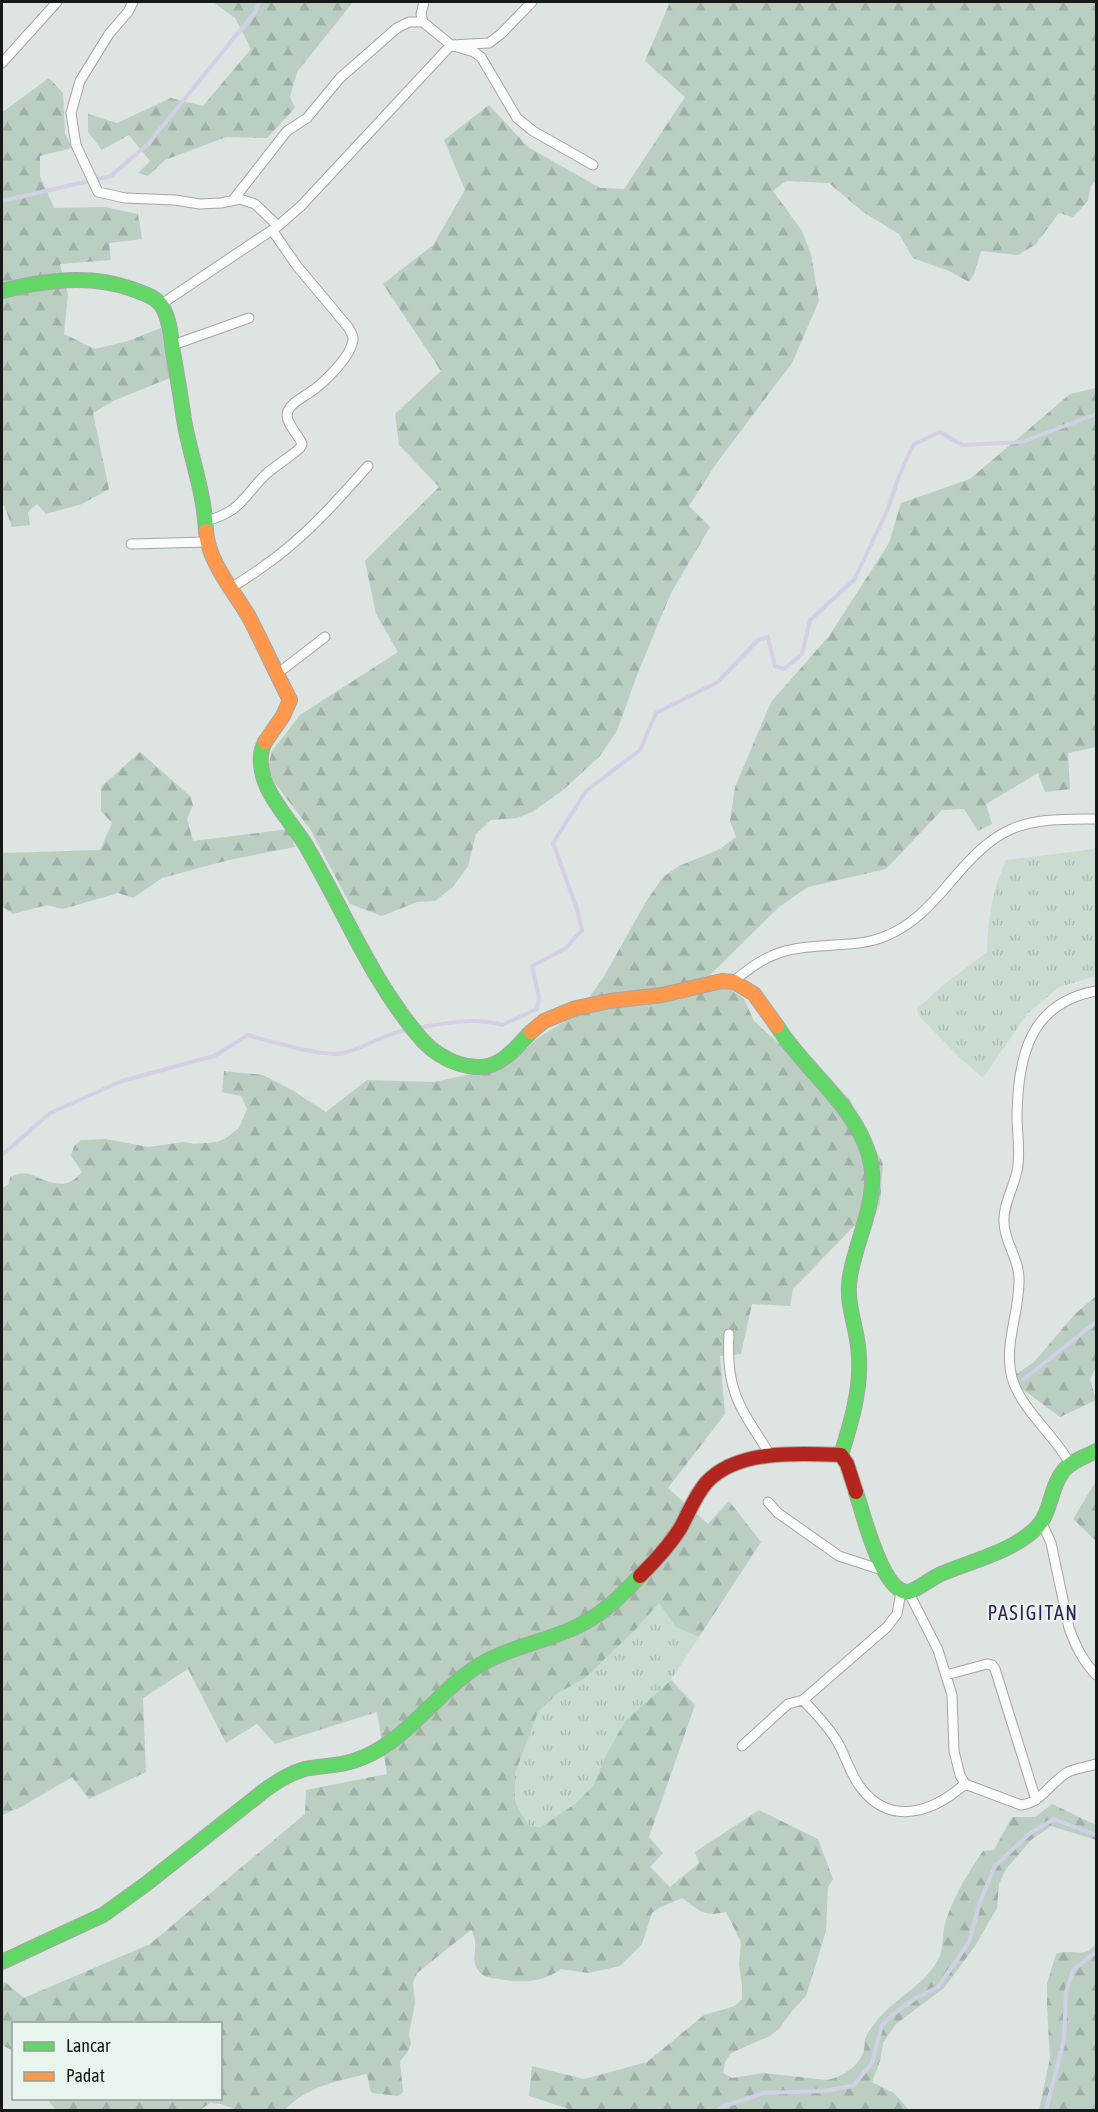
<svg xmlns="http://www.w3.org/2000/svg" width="1098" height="2112" font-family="'Asap Condensed',sans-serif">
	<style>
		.grass { fill: url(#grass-tufts) }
		.forest { fill: url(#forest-firs) }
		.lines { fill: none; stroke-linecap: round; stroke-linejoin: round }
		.stream { stroke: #d1d0e7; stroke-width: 4 }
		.street-casing { stroke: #a3a7a4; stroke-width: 11 }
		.fast-casing { stroke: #a3a7a4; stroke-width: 16 }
		.slow-casing { stroke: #a3a7a4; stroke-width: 16 }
		.jam-casing { stroke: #a3a7a4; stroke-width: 16 }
		.street { stroke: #fafbfa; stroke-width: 9 }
		.fast { stroke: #63d668; stroke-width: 14 }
		.slow { stroke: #ff974d; stroke-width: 14 }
		.jam { stroke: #b3261e; stroke-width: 14 }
		.labels { text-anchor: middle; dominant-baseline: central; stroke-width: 4.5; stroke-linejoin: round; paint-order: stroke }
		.quarter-label { font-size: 20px; letter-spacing: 1.5px; fill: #301f59; stroke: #e8f5ed }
	</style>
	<defs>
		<pattern id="grass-tufts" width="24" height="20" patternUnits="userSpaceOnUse" patternTransform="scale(1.5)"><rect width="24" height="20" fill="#cadbd0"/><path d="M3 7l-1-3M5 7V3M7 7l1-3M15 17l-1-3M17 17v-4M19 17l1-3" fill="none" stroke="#adbbb2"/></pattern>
		<pattern id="forest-firs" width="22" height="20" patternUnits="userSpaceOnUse" patternTransform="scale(1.5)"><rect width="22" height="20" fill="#bacfc2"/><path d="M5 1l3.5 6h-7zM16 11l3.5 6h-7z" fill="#9fb1a6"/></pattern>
	</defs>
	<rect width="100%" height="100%" fill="#dee4e1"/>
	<!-- grass -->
	<path class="grass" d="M 1096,849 L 1096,976 L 1059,987 L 1027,1014 L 983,1078 L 959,1057 L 918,1015 L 917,1009 L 942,986 L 987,952 C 988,918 992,892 1006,860 Z
		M 659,1603 L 676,1626 L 699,1637 L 671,1680 L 625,1721 L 605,1757 L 593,1786 L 575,1804 L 541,1827 L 528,1826 L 515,1801 L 515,1772 L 538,1712 L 558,1693 L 585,1678 L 635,1630 Z"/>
	<!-- forest -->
	<path class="forest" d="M 213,2 L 353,2 L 297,72 L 290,97 L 295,108 L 267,138 L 226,137 L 165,160 L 148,176 L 138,173 L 150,161 L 129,135 L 102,150 L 88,132 L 88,114 L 117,123 L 171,98 L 203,106 L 251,49 L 235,18 Z
		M 670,2 L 1096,2 L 1096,180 L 1091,186 L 1088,201 L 1073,217 L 1059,213 L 1036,244 L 1018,255 L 981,251 L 974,274 L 969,282 L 949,271 L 913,258 L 899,234 L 863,212 L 829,183 L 786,181 L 773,191 L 802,231 L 811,254 L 819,301 L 792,363 L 716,464 L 689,506 L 710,527 L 671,593 L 637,675 L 617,731 L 599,757 L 562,791 L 532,812 L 517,818 L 491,820 L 476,834 L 468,866 L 453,887 L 435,901 L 417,902 L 382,916 L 350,904 L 310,829 L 274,782 L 268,767 L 272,751 L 300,715 L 398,652 L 376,614 L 365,561 L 439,487 L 399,445 L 395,414 L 441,371 L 383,284 L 433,245 L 465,190 L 444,140 L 489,105 L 528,147 L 600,188 L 624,189 L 685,97 L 645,61 Z
		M 49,78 L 63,93 L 65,133 L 72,148 L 40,156 L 40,176 L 54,208 L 105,207 L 138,214 L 142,239 L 109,243 L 111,260 L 60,264 L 68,294 L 64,334 L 95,349 L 128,341 L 161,328 L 170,378 L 115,400 L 93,413 L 109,489 L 82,504 L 46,514 L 37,504 L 28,512 L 30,525 L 12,527 L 4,505 L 2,504 L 2,110 L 4,111 Z
		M 1096,388 L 1096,747 L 1068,753 L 1070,789 L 1045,792 L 1038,773 L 986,804 L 992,824 L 978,831 L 964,809 L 942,810 L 886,869 L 808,887 L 779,907 L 710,975 L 744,999 L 754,1021 L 786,1050 L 804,1049 L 849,1099 L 883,1164 L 880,1203 L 866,1238 L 854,1226 L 793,1289 L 790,1306 L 752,1304 L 741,1354 L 720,1356 L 725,1414 L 668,1488 L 708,1524 L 729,1501 L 761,1542 L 699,1637 L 676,1627 L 659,1603 L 635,1630 L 585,1678 L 558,1693 L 538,1712 L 515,1773 L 515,1801 L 528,1826 L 541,1827 L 575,1804 L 593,1786 L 605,1757 L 625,1721 L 671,1680 L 695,1705 L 649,1837 L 663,1853 L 650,1867 L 670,1887 L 699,1863 L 695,1852 L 759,1810 L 818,1839 L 833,1879 L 828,1887 L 826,1931 L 806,1996 L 792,2011 L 779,2029 L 770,2036 L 731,2053 L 725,2062 L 723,2073 L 732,2078 L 763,2073 L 827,2080 C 842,2077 860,2066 864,2050 C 865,2046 864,2040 866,2037 C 869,2030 875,2023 879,2018 C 898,1996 928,1983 940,1956 C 944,1945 942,1931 946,1920 C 954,1896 969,1871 983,1851 L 994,1850 L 1012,1817 L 1035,1817 L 1052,1804 L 1096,1825 L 1096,1840 L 1051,1826 L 1031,1840 L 1006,1869 L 999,1884 L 997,1908 L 975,1946 L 944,1988 L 896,2024 L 889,2034 L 883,2043 L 880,2061 L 872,2082 L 894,2093 L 909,2110 L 572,2110 L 529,2096 L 532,2066 L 584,2079 L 647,2062 L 704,2015 L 735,2006 L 742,1999 L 742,1986 L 739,1964 L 741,1942 L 726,1912 C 703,1917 700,1911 682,1898 L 661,1907 L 652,1913 L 642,1944 L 620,1966 L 588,1973 L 561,1969 C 541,1983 522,1983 498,1979 C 491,1978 482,1977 478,1970 C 469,1958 481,1945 471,1930 L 417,1973 L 413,1983 L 415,2003 L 409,2034 L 411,2044 L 407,2053 L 400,2061 L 403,2092 L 398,2096 L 372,2093 C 368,2087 370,2080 366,2074 C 336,2082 307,2086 285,2110 L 237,2110 L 221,2104 L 210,2103 L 200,2110 L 56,2110 L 47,2099 L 220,2098 L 220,2024 L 14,2024 L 13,2051 L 2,2045 L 2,1984 L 5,1982 L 24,1998 L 150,1944 L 305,1814 L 306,1790 L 387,1774 L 377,1712 L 275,1744 L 257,1724 L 226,1743 L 188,1669 L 143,1698 L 146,1772 L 89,1799 L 72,1777 L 23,1806 L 2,1815 L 2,1188 L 9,1184 L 10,1177 C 16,1175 23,1172 29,1174 C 48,1181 65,1193 82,1172 L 71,1156 L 74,1146 L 81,1140 L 106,1139 L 148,1147 L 184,1142 L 194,1144 L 217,1142 L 226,1138 L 239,1128 L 247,1109 L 241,1096 L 222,1092 L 224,1071 L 263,1075 L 292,1090 L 326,1112 L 367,1080 L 434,1082 L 508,1066 L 538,1038 L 578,1013 L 603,978 L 647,900 L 663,877 L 679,866 L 720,849 L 736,837 L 730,821 L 735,787 L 771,702 L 829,636 L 889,543 L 901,503 L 970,479 L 1070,394 Z
		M 140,752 L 191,797 L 193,805 L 187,819 L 193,841 L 289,829 L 295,847 L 229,860 L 162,878 L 133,898 L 118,893 L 63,909 L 47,905 L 13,914 L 2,906 L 2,853 L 100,850 L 112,823 L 101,811 L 101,787 Z
		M 1096,1296 L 1096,1367 L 1090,1379 L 1096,1400 L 1060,1417 L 1009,1379 L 1034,1362 L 1075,1314 Z
		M 1096,1481 L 1096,1541 L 1073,1519 Z
		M 1096,1944 L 1096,2110 L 1039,2110 L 1050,2058 L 1047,2006 L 1047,1984 L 1056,1954 C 1067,1949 1080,1955 1088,1951 C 1091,1949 1094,1946 1096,1944 Z"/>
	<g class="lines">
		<!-- stream -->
		<path class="stream" d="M 2,201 L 111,176 L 148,144 L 256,11 L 259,2
			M 417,1028 C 445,1023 475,1017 502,1025 L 537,1009 L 539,998 L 532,966 L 566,948 L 582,930 L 577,909 L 553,843 L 586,791 L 640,750 L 656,713 L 718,682 L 758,640 L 768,637 L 775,666 L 784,669 L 802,654 L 810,620 L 854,580 L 887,511 L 899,476 L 913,445 L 940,432 L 962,445 L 1022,442 L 1096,414
			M 2,1155 L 50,1113 L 122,1081 L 214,1056 L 248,1035 C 269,1041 325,1058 344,1053 C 366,1047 386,1033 409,1029
			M 1024,1379 L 1096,1322
			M 717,2110 L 722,2107 L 764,2093 L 823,2091 L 853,2086 L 872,2063 L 882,2025 L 893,2014 L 916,1998 L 938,1987 L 969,1942 L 980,1902 L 995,1866 L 1029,1834 L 1054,1819 L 1096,1835
			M 1046,2110 L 1064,2040 L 1066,1992 L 1073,1970 L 1096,1952"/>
		<defs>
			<path id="street" d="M 133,2 L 128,12 L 109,34 L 80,81 L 71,113 L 76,145 L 98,192 L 125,198 L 175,200 L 200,204 L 221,203 L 240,199 L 255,204 L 278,226
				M 424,2 L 421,14 L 423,22 L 451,45 L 474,52 L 481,57 L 517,118 L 533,131 L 593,165
				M 2,63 L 57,2
				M 233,200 L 287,131 L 307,118 L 340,78 L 397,28 L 409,22 L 423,22
				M 160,305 L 278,226 L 301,206 L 451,45 L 489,43 L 501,34 L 532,2
				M 173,345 L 249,318
				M 206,521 C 242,511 242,498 265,475 C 276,465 289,458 300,448 L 302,444 C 299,435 287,425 287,415 C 288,404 302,398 309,393 C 323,384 352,356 353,339 C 353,334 350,331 348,327 L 297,266 L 272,230
				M 131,544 L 207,542
				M 231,588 C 250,576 268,564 285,550 C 316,525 342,495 368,466
				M 277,674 L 325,637
				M 734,981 C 770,950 788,948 834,945 C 853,944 871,943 888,935 C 912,925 930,906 947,886 C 998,825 1017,818 1096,819
				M 729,1334 C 725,1393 742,1410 771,1456
				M 1070,1464 C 1054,1434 1022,1411 1012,1378 C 1003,1345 1020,1312 1019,1279 C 1019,1258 1004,1242 1004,1222 C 1003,1202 1016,1185 1018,1165 C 1020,1149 1017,1132 1017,1115 C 1018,1056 1030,1003 1096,991
				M 768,1502 L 778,1513 L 839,1556 L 885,1571
				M 1041,1521 L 1051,1543 L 1069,1628 C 1076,1647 1083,1661 1096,1675
				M 909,1593 L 938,1650 L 952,1695 L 954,1751 L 960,1775 L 965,1784 L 1021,1805 C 1043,1802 1050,1782 1068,1772 C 1076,1768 1088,1767 1096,1764
				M 946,1675 L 987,1664 L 992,1665 L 995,1669 L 1036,1800
				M 803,1700 C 815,1713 829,1727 838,1743 C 846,1757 850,1774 861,1788 C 891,1827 933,1812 965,1784
				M 742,1746 L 788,1704 L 803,1700 L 887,1627 L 897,1614 L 901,1592"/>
			<path id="fast" d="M 2,291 C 45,280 89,274 132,289 C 143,293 157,297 163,308 C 170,321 171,337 173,352 C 177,375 181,397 184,420 C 191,459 204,491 206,531
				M 265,742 C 258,755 260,768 265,782 C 274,805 292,823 305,844 C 344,910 372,983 423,1041 C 441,1060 475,1076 500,1061 C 512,1054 521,1042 531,1032
				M 777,1026 C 804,1070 854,1104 869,1155 C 881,1196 857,1236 850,1276 C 845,1306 858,1327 859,1357 C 861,1390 851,1423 841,1455
				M 856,1492 C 863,1513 882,1594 909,1592 C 920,1588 930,1579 941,1574 C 971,1561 1008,1553 1033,1531 C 1052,1516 1049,1488 1064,1470 C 1073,1460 1085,1457 1096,1451
				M 2,1962 L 103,1915 L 146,1884 L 265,1790 C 278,1781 290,1773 305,1769 C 325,1765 345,1766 364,1757 C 409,1738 437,1692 478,1666 C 510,1646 547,1642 580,1625 C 603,1614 623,1594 640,1576"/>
			<path id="slow" d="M 206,531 C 208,562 234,591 249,617 C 263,644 276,673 290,700 L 283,716 L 265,742
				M 531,1032 L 544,1021 L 576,1008 L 610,1001 L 662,995 L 722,981 L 734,982 L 754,994 L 777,1026"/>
			<path id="jam" d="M 640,1576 C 655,1561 670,1545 681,1527 C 689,1512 695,1496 706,1483 C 736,1449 800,1453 841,1455 L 847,1464 L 856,1492"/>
		</defs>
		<!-- street casing -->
		<use href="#street" class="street-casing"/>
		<!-- fast casing -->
		<use href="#fast" class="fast-casing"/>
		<!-- slow casing -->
		<use href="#slow" class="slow-casing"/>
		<!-- jam casing -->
		<use href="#jam" class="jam-casing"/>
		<!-- street -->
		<use href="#street" class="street"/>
		<!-- fast -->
		<use href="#fast" class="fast"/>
		<!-- slow -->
		<use href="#slow" class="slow"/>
		<!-- jam -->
		<use href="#jam" class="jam"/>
	</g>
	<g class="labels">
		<!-- quarter labels -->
		<g class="quarter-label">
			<text x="1033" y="1612">PASIGITAN</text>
		</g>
	</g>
	<!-- border -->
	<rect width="1098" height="2112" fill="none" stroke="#151917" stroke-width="6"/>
	<!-- legend -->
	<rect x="12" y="2022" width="210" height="78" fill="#e8f5ed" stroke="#949d97" stroke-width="1.5"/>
	<rect x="24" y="2042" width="30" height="9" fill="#63d668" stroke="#949d97" stroke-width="1.5"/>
	<text x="66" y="2052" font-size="18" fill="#151917">Lancar</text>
	<rect x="24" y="2072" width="30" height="9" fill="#ff974d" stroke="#949d97" stroke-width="1.5"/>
	<text x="66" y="2082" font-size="18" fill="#151917">Padat</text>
</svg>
